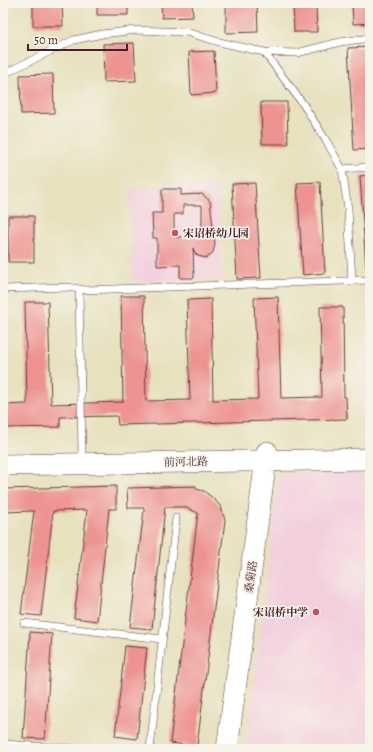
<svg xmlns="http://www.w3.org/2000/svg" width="373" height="752" font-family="Alegreya,'Noto Serif SC',serif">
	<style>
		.built { fill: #f3cfde }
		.building { fill: #ed9391; fill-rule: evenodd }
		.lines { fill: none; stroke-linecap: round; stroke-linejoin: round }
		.lane-casing { stroke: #623c41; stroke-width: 8 }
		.secondary-casing { stroke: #623c41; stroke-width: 22 }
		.lane { stroke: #fff; stroke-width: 7 }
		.secondary { stroke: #fff; stroke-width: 21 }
		.poi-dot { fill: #d1495b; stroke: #f7f3e8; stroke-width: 1.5 }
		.labels { text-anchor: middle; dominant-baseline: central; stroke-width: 3.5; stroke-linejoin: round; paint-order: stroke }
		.poi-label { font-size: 11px; font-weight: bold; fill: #4a1f2b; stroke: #f7f3e8; text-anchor: start }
		.street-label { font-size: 11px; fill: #4a1f2b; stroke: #f7f3e8 }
	</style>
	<rect width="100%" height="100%" fill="#f7f3e8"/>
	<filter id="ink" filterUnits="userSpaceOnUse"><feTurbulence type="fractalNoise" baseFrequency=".025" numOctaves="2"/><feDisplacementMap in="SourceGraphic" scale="8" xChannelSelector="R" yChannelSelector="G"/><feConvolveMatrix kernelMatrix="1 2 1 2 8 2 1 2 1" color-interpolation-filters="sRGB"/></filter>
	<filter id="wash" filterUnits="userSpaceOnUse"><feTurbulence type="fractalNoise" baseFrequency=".012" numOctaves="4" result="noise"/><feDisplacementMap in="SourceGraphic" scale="16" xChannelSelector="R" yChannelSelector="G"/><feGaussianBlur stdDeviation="0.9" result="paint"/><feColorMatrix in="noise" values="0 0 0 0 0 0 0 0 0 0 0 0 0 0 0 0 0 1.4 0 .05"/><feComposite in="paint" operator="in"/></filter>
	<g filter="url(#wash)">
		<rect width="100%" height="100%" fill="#e7e1be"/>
		<!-- built -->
		<path class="built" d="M 218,184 L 222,279 L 132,282 L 129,188 Z
			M 370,472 L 370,749 L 246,749 L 279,475 Z"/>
		<g id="blocks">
			<!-- building -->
			<path class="building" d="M 33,3 L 62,3 L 63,26 L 33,26 Z
				M 97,3 L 128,3 L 128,15 L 97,15 Z
				M 161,3 L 192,3 L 193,17 L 162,18 Z
				M 226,3 L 257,3 L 258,32 L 226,33 Z
				M 293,3 L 316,3 L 317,32 L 294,32 Z
				M 352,3 L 370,3 L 370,23 L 353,24 Z
				M 134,43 L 136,81 L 104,82 L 103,44 Z
				M 370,47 L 370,149 L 354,150 L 348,48 Z
				M 214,51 L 216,93 L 191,95 L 189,52 Z
				M 53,74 L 54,113 L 21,114 L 20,75 Z
				M 261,102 L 287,102 L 288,144 L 262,144 Z
				M 370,175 L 370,268 L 366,268 L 360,176 Z
				M 320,182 L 325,273 L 303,275 L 297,183 Z
				M 255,183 L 261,278 L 237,279 L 232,184 Z
				M 162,189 L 181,189 L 181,195 L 202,194 L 210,201 L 215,244 L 213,252 L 210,256 L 206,258 L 198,256 L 195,253 L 193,248 L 194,278 L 180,278 L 180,265 L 157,266 L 157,238 L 153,238 L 152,213 L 162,213 ZM 183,205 L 202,205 L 202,237 L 174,237 L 174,214 L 183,214 Z
				M 8,216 L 34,216 L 34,262 L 8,262 Z
				M 121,296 L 144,296 L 146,401 L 190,400 L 187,300 L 211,299 L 213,400 L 258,399 L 254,298 L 278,297 L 281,398 L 322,397 L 320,307 L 343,307 L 344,397 L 346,397 L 347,419 L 118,425 L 117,416 L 60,417 L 60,427 L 3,428 L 3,405 L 27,404 L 25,302 L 48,302 L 51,404 L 123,402 Z
				M 116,486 L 116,509 L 109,509 L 97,621 L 74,618 L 87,510 L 53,511 L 41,616 L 21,614 L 34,511 L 3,512 L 3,489 Z
				M 196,486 L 196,489 L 204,491 L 214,499 L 221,507 L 225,520 L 197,746 L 170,743 L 198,513 L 185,507 L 165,507 L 152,629 L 130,627 L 144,510 L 144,508 L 128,508 L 127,488 Z
				M 30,632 L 52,634 L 45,739 L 23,738 Z
				M 125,646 L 147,648 L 137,739 L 115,736 Z"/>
		</g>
	</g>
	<g filter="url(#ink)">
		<use href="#blocks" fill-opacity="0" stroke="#623c41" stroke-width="1"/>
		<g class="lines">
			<defs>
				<path id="lane" d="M 264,52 L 303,104 L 327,142 L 342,169 L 348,209 L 352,281
					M 3,74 L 74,40 L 102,34 L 136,30 L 186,32 L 219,42 L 264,52 L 297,53 L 340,42 L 370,38
					M 342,169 L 370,167
					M 3,289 L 67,287 L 85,290 L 370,280
					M 79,289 L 82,453
					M 24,623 L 162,639
					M 3,744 L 76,749
					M 150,749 L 176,518"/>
				<path id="secondary" d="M 3,465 L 370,459
					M 227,749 L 267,452"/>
			</defs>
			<!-- lane casing -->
			<use href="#lane" class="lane-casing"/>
			<!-- secondary casing -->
			<use href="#secondary" class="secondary-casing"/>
			<!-- lane -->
			<use href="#lane" class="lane"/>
			<!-- secondary -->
			<use href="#secondary" class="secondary"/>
		</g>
	</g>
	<!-- markers -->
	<g class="poi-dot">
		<circle cx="175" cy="233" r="4"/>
		<circle cx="316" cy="612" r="4"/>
	</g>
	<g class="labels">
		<!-- poi labels -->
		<g class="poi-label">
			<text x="183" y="233">宋诏桥幼儿园</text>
			<text x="308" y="612" text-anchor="end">宋诏桥中学</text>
		</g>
		<!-- street labels -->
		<g class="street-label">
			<text transform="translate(186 462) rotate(-1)">前河北路</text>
			<text transform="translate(251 577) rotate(-82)">桑菊路</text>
		</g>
	</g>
	<!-- margin -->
	<rect width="373" height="752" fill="none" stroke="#f7f3e8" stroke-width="16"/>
	<!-- scale -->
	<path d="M28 44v6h99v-6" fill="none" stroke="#4a1f2b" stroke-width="2"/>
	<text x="34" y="44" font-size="12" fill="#4a1f2b" stroke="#f7f3e8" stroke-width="3" paint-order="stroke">50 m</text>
</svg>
